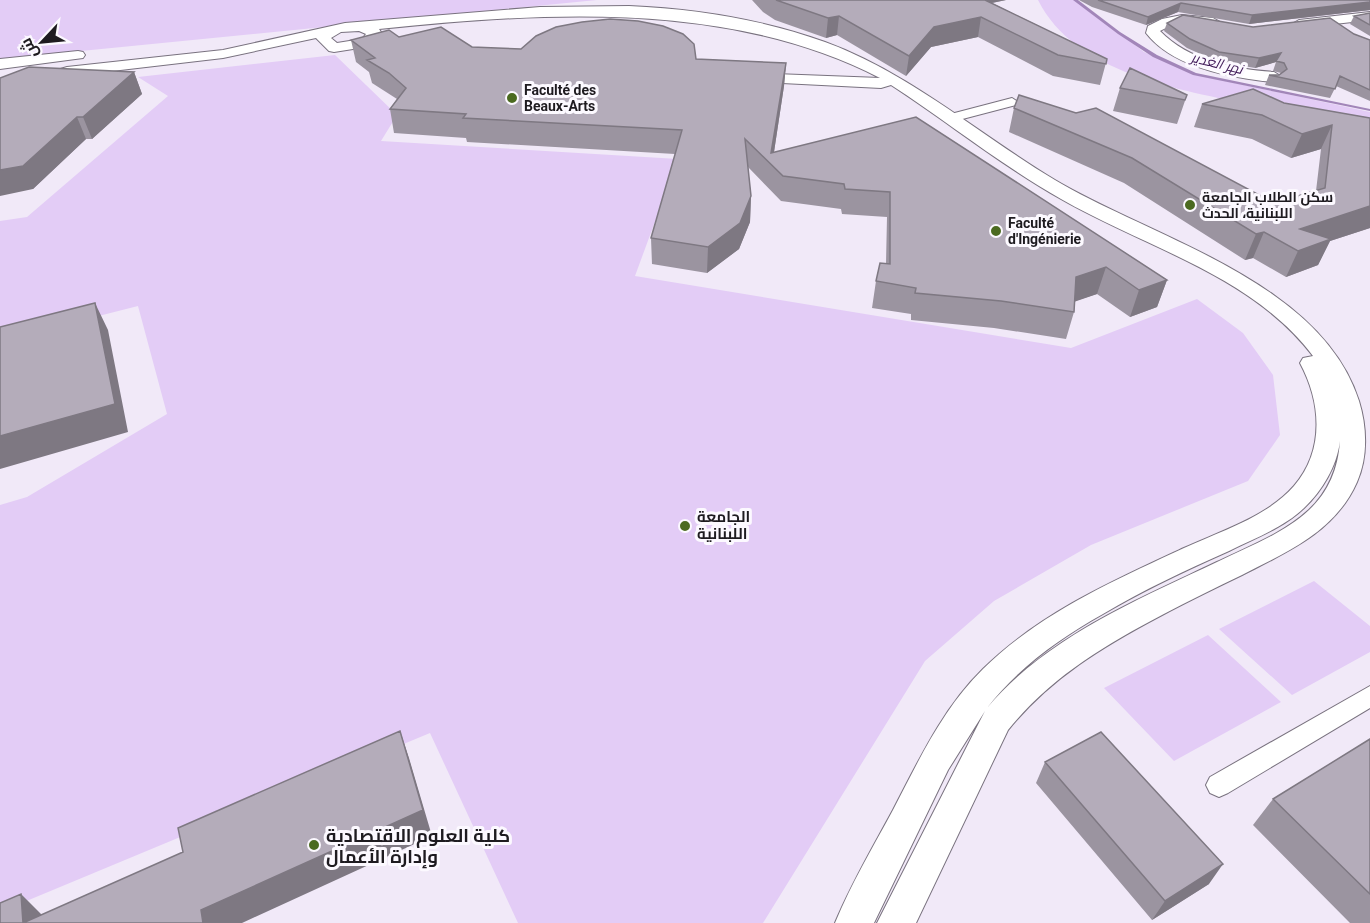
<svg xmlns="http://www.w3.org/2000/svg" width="1370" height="923" font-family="Roboto,Cairo,sans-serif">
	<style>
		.green { fill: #e3ccf6 }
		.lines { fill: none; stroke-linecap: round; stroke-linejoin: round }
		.stream { fill: #a286b9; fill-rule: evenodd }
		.pedestrian-casing { stroke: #79727f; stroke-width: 2 }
		.minor-casing { stroke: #79727f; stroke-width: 2 }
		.pedestrian { fill: #fff; fill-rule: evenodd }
		.minor { fill: #fff; fill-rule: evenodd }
		.wall { fill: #9b94a0 }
		.shaded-wall { fill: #7e7882 }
		.building { fill: #b4acba; stroke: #7e7882; stroke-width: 1.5 }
		.poi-dot { fill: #4b6a20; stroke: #fcf9ff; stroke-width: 2 }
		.labels { text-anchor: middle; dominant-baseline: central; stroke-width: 6; stroke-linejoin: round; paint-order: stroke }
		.far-water-label { font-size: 14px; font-style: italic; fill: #401a58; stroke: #fcf9ff }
		.far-poi-label { font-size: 14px; font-weight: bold; fill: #1e1b20; stroke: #fcf9ff; text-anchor: start }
		.poi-label { font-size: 15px; font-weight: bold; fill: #1e1b20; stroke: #fcf9ff; text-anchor: start }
		.near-poi-label { font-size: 18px; font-weight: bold; fill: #1e1b20; stroke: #fcf9ff; text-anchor: start }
	</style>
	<rect width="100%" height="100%" fill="#f1e9f8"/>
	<!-- green -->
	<path class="green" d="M 0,0 L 597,0 L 0,59 Z
		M 1038,0 L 1076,0 L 1144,52 L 1193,74 L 1370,112 L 1370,129 C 1331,121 1292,113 1253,105 C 1181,90 1075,74 1038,0 Z
		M 335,55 L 397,115 L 381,141 L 678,159 L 635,276 L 1071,348 L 1197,299 L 1243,333 L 1273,375 L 1280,435 L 1248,481 L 1091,545 L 994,601 L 925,661 L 763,923 L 518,923 L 430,733 L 0,912 L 0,505 L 27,497 L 167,414 L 138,306 L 0,341 L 0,221 L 27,217 L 168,96 L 138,77 Z
		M 1314,581 L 1370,626 L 1370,652 L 1292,695 L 1219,629 Z
		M 1208,635 L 1281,702 L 1174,761 L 1104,688 Z"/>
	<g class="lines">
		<!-- stream -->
		<path class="stream" d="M 1073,0 L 1078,0 L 1120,32 L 1157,55 L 1196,73 L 1370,109 L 1370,111 L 1193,75 L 1153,57 L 1118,34 Z"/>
		<defs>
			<path id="pedestrian" d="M 1012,98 L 1018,102 L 1016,105 L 951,122 L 945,118 L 947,115 Z
				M 1370,686 L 1370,708 L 1228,793 L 1219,797 L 1210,793 L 1206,785 L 1210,777 Z"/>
			<path id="minor" d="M 629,6 C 697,9 761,19 825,42 C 910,73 978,134 1055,180 C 1152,238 1321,281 1359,401 C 1367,427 1368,457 1357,482 C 1335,532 1287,552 1242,575 C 1215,588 1188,601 1162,615 C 1103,646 1050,678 1008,730 L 916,923 L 877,923 L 985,711 L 948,770 L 874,923 L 835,923 C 851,884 873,847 893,810 C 919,760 943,708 983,669 C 1040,613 1113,581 1184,548 C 1221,531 1267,517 1294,486 C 1325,450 1321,402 1300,363 L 1303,358 L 1313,356 C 1252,275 1146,248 1061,199 C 1001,165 948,122 891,85 L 881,88 L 745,81 L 742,78 L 750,73 L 880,78 C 730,0 544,12 379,29 L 381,32 L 372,46 L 334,52 L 329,51 L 316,38 L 223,58 L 69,76 L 0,97 L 0,87 L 67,67 L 223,50 L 345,23 L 540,7 ZM 359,31 L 366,34 L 362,39 L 337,43 L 331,38 L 341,32 ZM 1340,441 C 1338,469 1329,491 1309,510 C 1283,534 1248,547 1217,562 C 1135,601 1047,637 987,708 C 1018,668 1060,638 1103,614 C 1143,590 1186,570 1229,551 C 1255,538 1283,528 1304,508 C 1322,491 1337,466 1340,441 Z
				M 1370,12 L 1370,20 L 1299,28 L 1292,24 L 1299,20 Z
				M 1182,15 L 1213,18 L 1220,22 C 1211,31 1179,19 1160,31 C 1189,61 1234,69 1274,72 L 1282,77 C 1275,84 1264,81 1256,80 C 1218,75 1170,64 1146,33 L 1148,26 L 1162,19 Z
				M 78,51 L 83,52 L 85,55 L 83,58 L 0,69 L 0,59 Z"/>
		</defs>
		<!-- pedestrian casing -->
		<use href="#pedestrian" class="pedestrian-casing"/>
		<!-- minor casing -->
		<use href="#minor" class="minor-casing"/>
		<!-- pedestrian -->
		<use href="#pedestrian" class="pedestrian"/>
		<!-- minor -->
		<use href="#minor" class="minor"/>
	</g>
	<!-- wall -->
	<path class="wall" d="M 752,0 L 1006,0 L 992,3 L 1107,59 L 1100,85 L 1053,76 L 978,37 L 931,47 L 906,76 L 837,35 L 826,38 L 775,20 L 763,12 Z
		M 1079,0 L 1370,0 L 1370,10 L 1249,24 L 1178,12 L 1146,25 L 1092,7 Z
		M 1370,13 L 1370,36 L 1350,24 L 1354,16 Z
		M 1167,23 L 1354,34 L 1370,40 L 1370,101 L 1336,86 L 1330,98 L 1265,85 L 1269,75 L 1279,75 L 1281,73 L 1273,71 L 1276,62 L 1255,68 L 1216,61 L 1187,48 L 1164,31 Z
		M 399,37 L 472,47 L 696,59 L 786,63 L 784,86 L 774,152 L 1167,280 L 1157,307 L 1130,317 L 1097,294 L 1075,301 L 1074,312 L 1066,339 L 994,328 L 911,320 L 911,314 L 872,308 L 876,281 L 886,264 L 887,217 L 842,214 L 841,209 L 781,201 L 748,167 L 751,196 L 750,222 L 739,249 L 707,273 L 652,264 L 651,238 L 675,154 L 467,142 L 466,138 L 394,133 L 390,109 L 397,99 L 372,83 L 369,72 L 356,62 L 351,40 Z
		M 134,72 L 142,94 L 92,139 L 86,139 L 33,189 L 0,78 Z
		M 1120,88 L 1187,95 L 1177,124 L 1113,111 Z
		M 1284,103 L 1370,118 L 1370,228 L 1330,241 L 1318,265 L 1286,277 L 1253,258 L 1245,260 L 1124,183 L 1009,132 L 1014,108 L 1274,203 L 1316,191 L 1321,149 L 1291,158 L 1252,139 L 1194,127 L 1202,104 Z
		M 1370,739 L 1370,923 L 1350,923 L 1253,825 L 1273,799 Z
		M 1045,762 L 1209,884 L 1152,920 L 1036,783 Z"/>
	<!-- shaded-wall -->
	<path class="shaded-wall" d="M 963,0 L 1006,0 L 962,9 Z
		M 1370,2 L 1370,10 L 1249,24 L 1252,15 Z
		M 1181,3 L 1178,12 L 1146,25 L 1148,17 Z
		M 839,16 L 837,35 L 826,38 L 828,18 Z
		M 981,17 L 978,37 L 931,47 L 906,76 L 909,56 L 934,27 Z
		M 1281,53 L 1276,62 L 1255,68 L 1259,58 Z
		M 786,63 L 784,86 L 772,165 L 771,153 Z
		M 134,72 L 142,94 L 92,139 L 83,117 Z
		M 77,117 L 86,139 L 33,189 L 0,196 L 0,170 Z
		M 1332,125 L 1321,149 L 1291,158 L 1302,134 Z
		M 751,196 L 750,222 L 739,249 L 707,273 L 708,247 Z
		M 1370,206 L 1370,228 L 1330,241 L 1318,265 L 1286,277 L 1298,251 L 1300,229 Z
		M 1264,232 L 1253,258 L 1245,260 L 1256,234 Z
		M 1106,267 L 1097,294 L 1068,304 L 1076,277 Z
		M 1167,280 L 1157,307 L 1130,317 L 1139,290 Z
		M 95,303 L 108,330 L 128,432 L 0,469 L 0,436 Z
		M 400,731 L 409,758 L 432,836 L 242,923 L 203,923 L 201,910 Z
		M 1223,864 L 1209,884 L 1152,920 L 1165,901 Z
		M 21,894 L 45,918 L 23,923 Z"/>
	<!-- building -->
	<path class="building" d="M 776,0 L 985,0 L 1107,59 L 1106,64 L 1058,55 L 981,17 L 934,27 L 909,56 L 839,16 L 828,18 Z
		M 1098,0 L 1370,0 L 1370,2 L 1252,15 L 1181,3 L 1148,17 Z
		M 1370,13 L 1370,25 L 1354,16 Z
		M 1183,15 L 1253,27 L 1330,18 L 1354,34 L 1370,40 L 1370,90 L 1340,76 L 1335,89 L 1269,75 L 1279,75 L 1287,69 L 1284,63 L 1276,61 L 1281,53 L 1259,58 L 1219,52 L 1190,39 L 1167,23 Z
		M 610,19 L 638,21 L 663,26 L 683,34 L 694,44 L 696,59 L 786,63 L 771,153 L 916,117 L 1167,280 L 1139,290 L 1106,267 L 1076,277 L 1074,312 L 1001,301 L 915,293 L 916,288 L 876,281 L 880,263 L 890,264 L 890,192 L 845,189 L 844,184 L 783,176 L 745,139 L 751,196 L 740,223 L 708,247 L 651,238 L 682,130 L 463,118 L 466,114 L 390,109 L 406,88 L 389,73 L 367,60 L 375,58 L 351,40 L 389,30 L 399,37 L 441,27 L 472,47 L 521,49 L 536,36 L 556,27 L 582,22 Z
		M 29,67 L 134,72 L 83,117 L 77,117 L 23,166 L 0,170 L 0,78 Z
		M 1130,68 L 1187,95 L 1185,100 L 1120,88 Z
		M 1253,89 L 1284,103 L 1370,118 L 1370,206 L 1300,229 L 1331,239 L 1298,251 L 1264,232 L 1256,234 L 1132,158 L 1014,108 L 1019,95 L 1076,113 L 1096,108 L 1274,203 L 1325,188 L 1332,125 L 1302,134 L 1262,115 L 1202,104 Z
		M 95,303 L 115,404 L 0,436 L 0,327 Z
		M 400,731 L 423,810 L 201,910 L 203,923 L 23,923 L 183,852 L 178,828 Z
		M 1101,732 L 1223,864 L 1165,901 L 1045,762 Z
		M 1370,739 L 1370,894 L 1273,799 Z
		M 21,894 L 23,923 L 0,923 L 0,903 Z"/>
	<!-- markers -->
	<g class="poi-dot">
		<circle cx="512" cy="98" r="6"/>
		<circle cx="1190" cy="205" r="6"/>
		<circle cx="996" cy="231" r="6"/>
		<circle cx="685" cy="526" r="6"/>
		<circle cx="314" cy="845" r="6"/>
	</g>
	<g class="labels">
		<!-- far-water labels -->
		<g class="far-water-label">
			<text transform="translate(1217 63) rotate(14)">نهر الغدير</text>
		</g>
		<!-- far-poi labels -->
		<g class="far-poi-label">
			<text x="524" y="90">Faculté des<tspan x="524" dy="16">Beaux-Arts</tspan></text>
			<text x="1202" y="197">سكن الطلاب الجامعة<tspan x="1202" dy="16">اللبنانية، الحدث</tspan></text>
			<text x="1008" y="223">Faculté<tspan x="1008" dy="16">d'Ingénierie</tspan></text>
		</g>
		<!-- poi labels -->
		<g class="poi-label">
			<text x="697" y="517">الجامعة<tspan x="697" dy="17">اللبنانية</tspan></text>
		</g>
		<!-- near-poi labels -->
		<g class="near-poi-label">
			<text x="326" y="835">كلية العلوم الاقتصادية<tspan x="326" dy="21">وإدارة الأعمال</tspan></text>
		</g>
	</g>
	<!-- north arrow -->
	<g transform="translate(42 42) rotate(244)" stroke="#fcf9ff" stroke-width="4.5" paint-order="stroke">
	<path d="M0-4.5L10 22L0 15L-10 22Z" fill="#1e1b20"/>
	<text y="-9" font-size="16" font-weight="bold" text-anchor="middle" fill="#1e1b20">ش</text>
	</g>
</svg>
